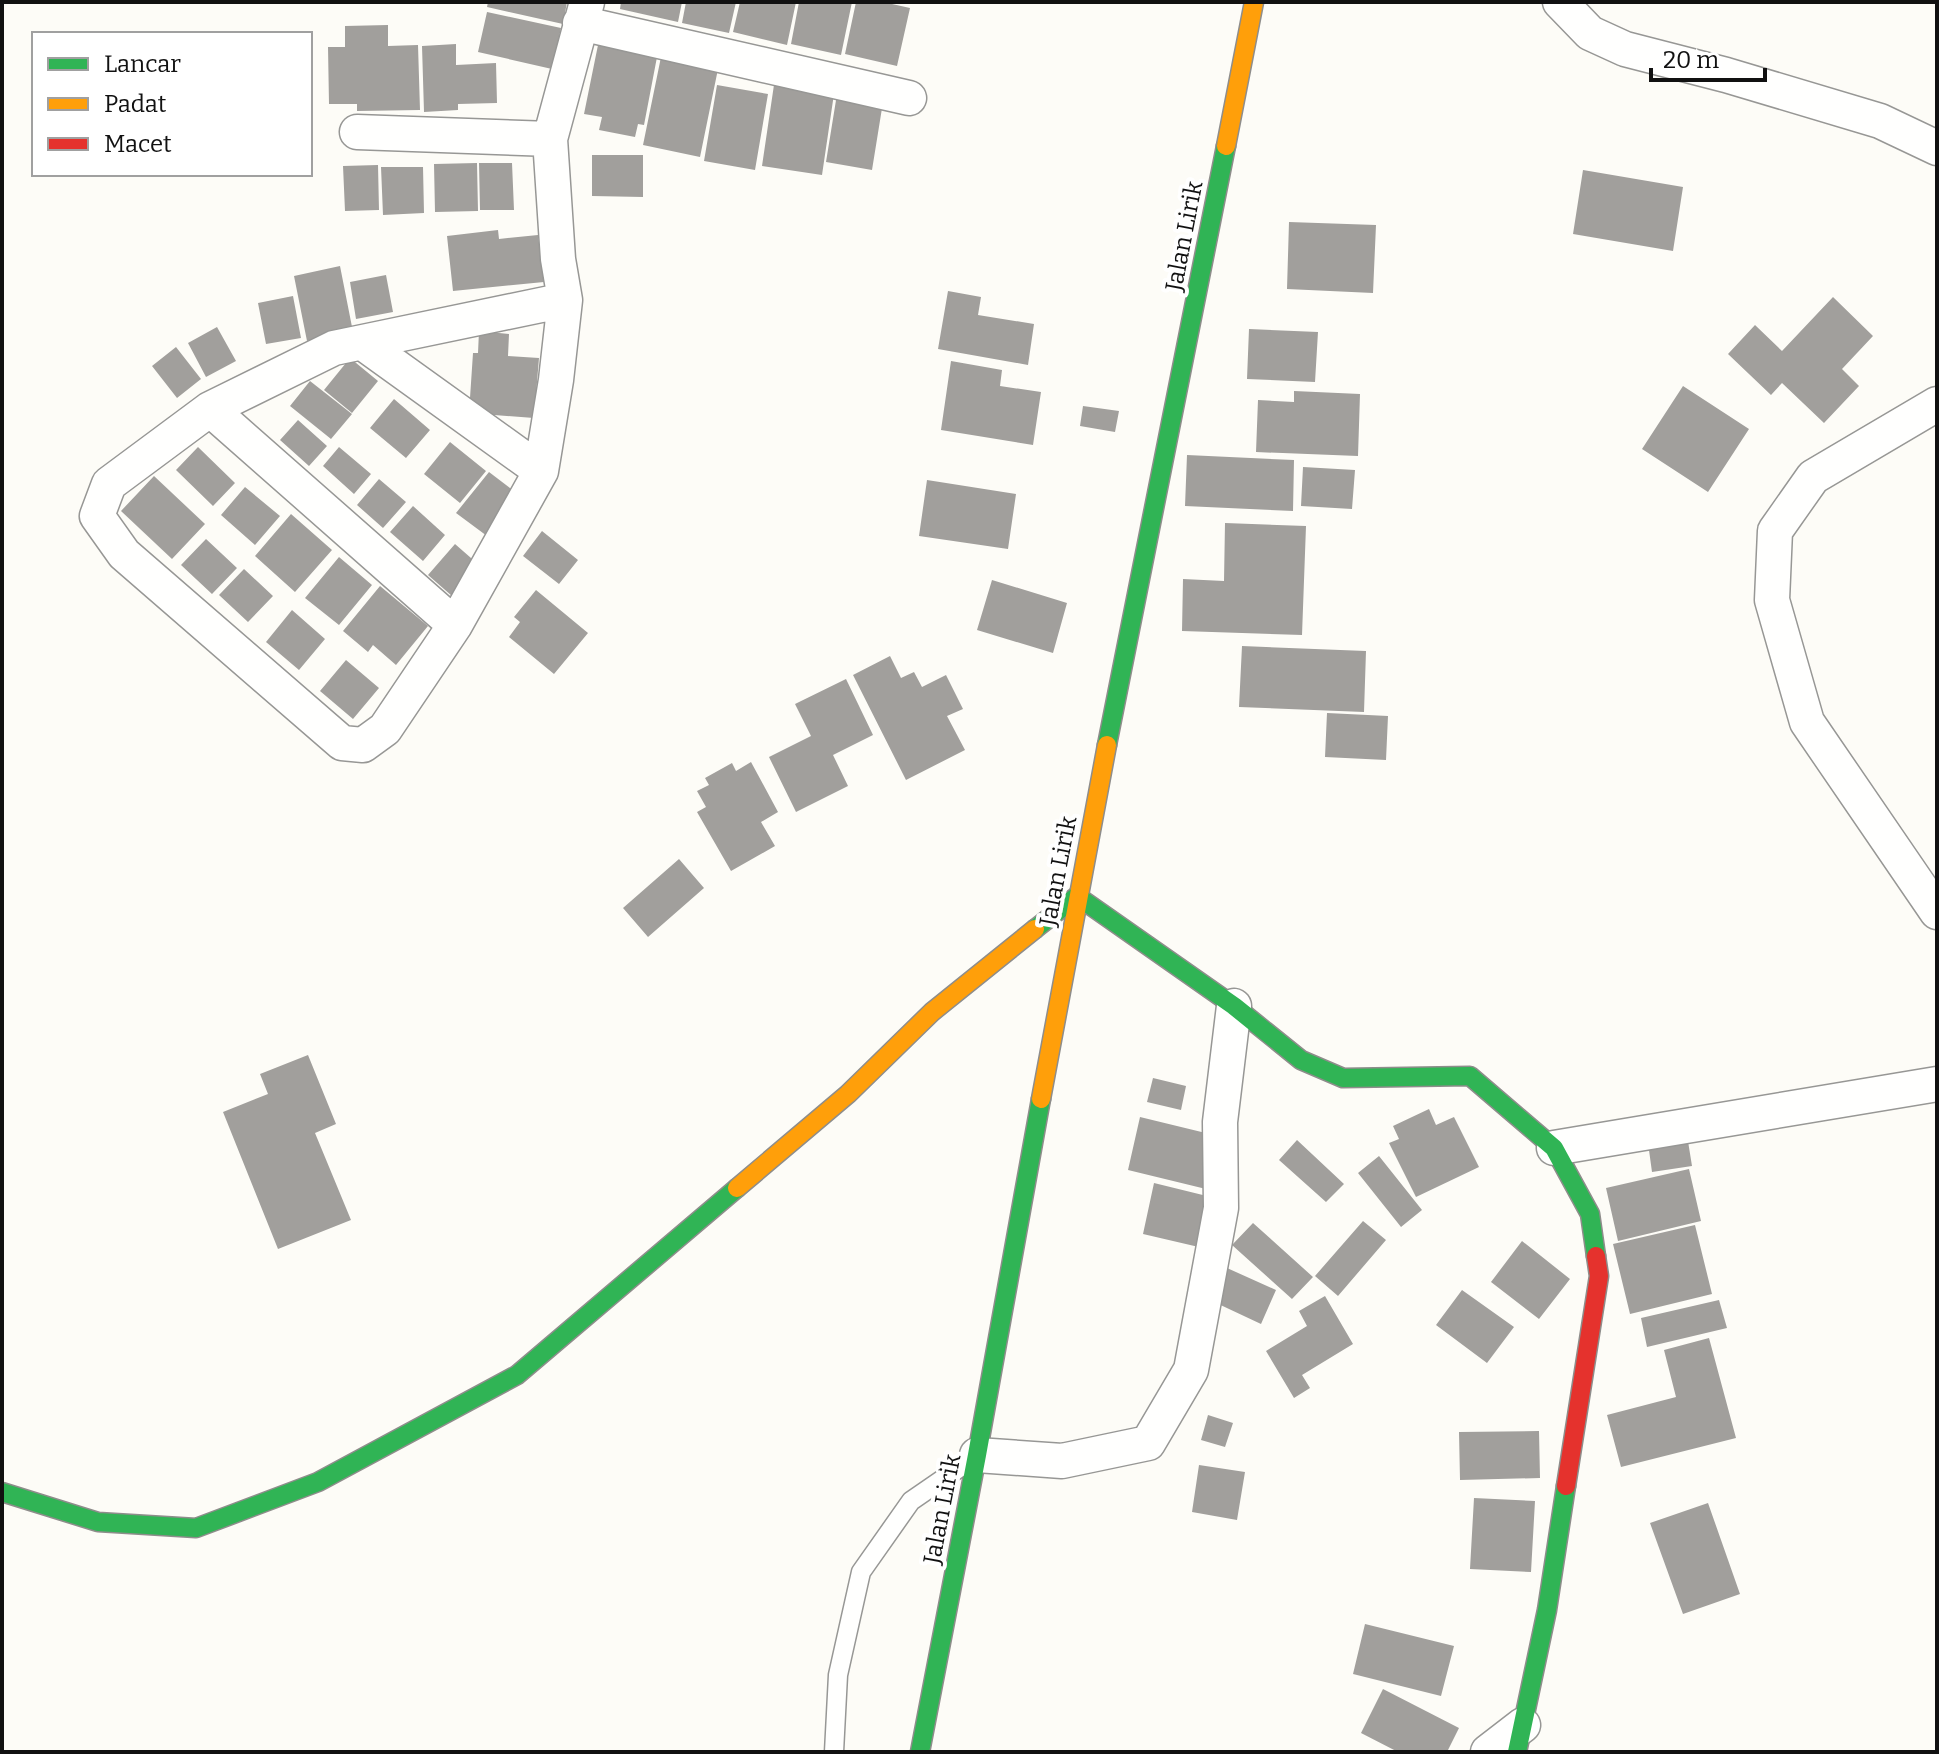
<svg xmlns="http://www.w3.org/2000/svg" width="1939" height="1754" font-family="Bitter,serif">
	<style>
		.building { fill: #a19f9c }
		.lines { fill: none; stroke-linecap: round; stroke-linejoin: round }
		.lane-casing { stroke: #979795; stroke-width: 21 }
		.street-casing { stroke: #979795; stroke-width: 37 }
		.fast-casing { stroke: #8e8d8b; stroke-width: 21 }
		.slow-casing { stroke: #8e8d8b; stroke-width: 21 }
		.jam-casing { stroke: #8e8d8b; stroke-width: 21 }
		.lane { stroke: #fffffe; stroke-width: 18 }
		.street { stroke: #fffffe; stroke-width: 34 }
		.fast { stroke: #30b455; stroke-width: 18 }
		.slow { stroke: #ff9f0a; stroke-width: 18 }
		.jam { stroke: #e5322d; stroke-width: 18 }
		.labels { text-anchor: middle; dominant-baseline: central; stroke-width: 8; stroke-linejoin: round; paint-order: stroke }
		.street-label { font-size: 24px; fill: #111; stroke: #fff }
	</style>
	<rect width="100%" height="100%" fill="#fdfcf7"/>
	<!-- building -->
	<path class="building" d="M 488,2 L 567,2 L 563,24 L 487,7 Z
		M 621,2 L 682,2 L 678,22 L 620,9 Z
		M 686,2 L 736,2 L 729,33 L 682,23 Z
		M 740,2 L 796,2 L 787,45 L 733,32 Z
		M 799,2 L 852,2 L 841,55 L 791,44 Z
		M 856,2 L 883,2 L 910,8 L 897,66 L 845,54 Z
		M 487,12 L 561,28 L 552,69 L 478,52 Z
		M 388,25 L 388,46 L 418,45 L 420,110 L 357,111 L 357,104 L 329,104 L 328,47 L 345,47 L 345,26 Z
		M 456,44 L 456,65 L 496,63 L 497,103 L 458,104 L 458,110 L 424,112 L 422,46 Z
		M 598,45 L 657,57 L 644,125 L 638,124 L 635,137 L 599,130 L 602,117 L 584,114 Z
		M 661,57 L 718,69 L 700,157 L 643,145 Z
		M 775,78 L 835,87 L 822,175 L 762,166 Z
		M 717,85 L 768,94 L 755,170 L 704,161 Z
		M 837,94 L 883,102 L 872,170 L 826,162 Z
		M 592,155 L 643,155 L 643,197 L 592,196 Z
		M 477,163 L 478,211 L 435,212 L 434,164 Z
		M 479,163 L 512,163 L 514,210 L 480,210 Z
		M 378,165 L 379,210 L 345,211 L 343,166 Z
		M 381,167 L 423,167 L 424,213 L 383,215 Z
		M 1583,170 L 1683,187 L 1673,251 L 1573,234 Z
		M 1289,222 L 1376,225 L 1373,293 L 1287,289 Z
		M 498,230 L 499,239 L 538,235 L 544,282 L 453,291 L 447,236 Z
		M 340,266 L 353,332 L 307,341 L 294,276 Z
		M 386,275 L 393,312 L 356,319 L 350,282 Z
		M 948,291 L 981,297 L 978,315 L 1034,324 L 1028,365 L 938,349 Z
		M 293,296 L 301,338 L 266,344 L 258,303 Z
		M 1833,297 L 1873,336 L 1842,369 L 1859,386 L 1824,423 L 1782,383 L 1771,395 L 1728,354 L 1755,325 L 1782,351 Z
		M 217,327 L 236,361 L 206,377 L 188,343 Z
		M 1249,329 L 1318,332 L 1315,382 L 1247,379 Z
		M 479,331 L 509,334 L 508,356 L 539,358 L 534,418 L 469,413 L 473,353 L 478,353 Z
		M 176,347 L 201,379 L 177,398 L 152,366 Z
		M 350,358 L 378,381 L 352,413 L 324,390 Z
		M 951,361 L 1002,370 L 1000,386 L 1041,392 L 1033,445 L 941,430 Z
		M 310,381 L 352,414 L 331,439 L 290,406 Z
		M 1683,386 L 1749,429 L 1708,492 L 1642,449 Z
		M 1294,391 L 1360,394 L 1358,456 L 1256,452 L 1258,400 L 1294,402 Z
		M 394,399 L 430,430 L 406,458 L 370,428 Z
		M 1083,406 L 1119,411 L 1115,432 L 1080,426 Z
		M 298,420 L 327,446 L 309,466 L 280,440 Z
		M 450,442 L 486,471 L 460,503 L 424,474 Z
		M 198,447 L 235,483 L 213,506 L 176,470 Z
		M 339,447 L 371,474 L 354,494 L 323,466 Z
		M 1187,455 L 1294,460 L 1293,511 L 1185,506 Z
		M 1303,467 L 1355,470 L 1352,509 L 1301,506 Z
		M 489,472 L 519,495 L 487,536 L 456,513 Z
		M 154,476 L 205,524 L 172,559 L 121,511 Z
		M 379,479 L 406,502 L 383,528 L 357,505 Z
		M 927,480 L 1016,494 L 1008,549 L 919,536 Z
		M 245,487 L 280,516 L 255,545 L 221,515 Z
		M 413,506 L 445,535 L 423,561 L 390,532 Z
		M 291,514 L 332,550 L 295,592 L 255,556 Z
		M 1225,523 L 1306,526 L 1302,635 L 1182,631 L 1183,579 L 1224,581 Z
		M 542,531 L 578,560 L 559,584 L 523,556 Z
		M 206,539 L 237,568 L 212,594 L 181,565 Z
		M 455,544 L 479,565 L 452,596 L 428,575 Z
		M 339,557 L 372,585 L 339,625 L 305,598 Z
		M 244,569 L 273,596 L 248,622 L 219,595 Z
		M 992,580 L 1067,603 L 1053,653 L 977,630 Z
		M 380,586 L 428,626 L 396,665 L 373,645 L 368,652 L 343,631 Z
		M 536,590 L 588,633 L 554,674 L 509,637 L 520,622 L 514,617 Z
		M 292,610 L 325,639 L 299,670 L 266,642 Z
		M 1242,646 L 1366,651 L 1364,712 L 1239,707 Z
		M 890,656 L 901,678 L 914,672 L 922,687 L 946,675 L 963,709 L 947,716 L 965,750 L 906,780 L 853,675 Z
		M 346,660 L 379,688 L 353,719 L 320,691 Z
		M 846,679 L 873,735 L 833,755 L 848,786 L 796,812 L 769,757 L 811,736 L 795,704 Z
		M 1327,713 L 1388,716 L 1386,760 L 1325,757 Z
		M 751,762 L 778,812 L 761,822 L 775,846 L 731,871 L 697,812 L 706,807 L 697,791 L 709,785 L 705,778 L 732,763 L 736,771 Z
		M 679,859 L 704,888 L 648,937 L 623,908 Z
		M 308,1055 L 336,1124 L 315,1133 L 351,1220 L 278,1249 L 223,1112 L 268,1094 L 260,1074 Z
		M 1153,1078 L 1186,1086 L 1181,1110 L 1147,1102 Z
		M 1429,1109 L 1436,1125 L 1454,1117 L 1479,1167 L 1416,1197 L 1389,1143 L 1399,1139 L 1393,1126 Z
		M 1140,1117 L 1218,1136 L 1206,1189 L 1128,1170 Z
		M 1687,1135 L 1692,1166 L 1652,1172 L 1648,1143 Z
		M 1297,1140 L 1344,1184 L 1326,1202 L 1279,1160 Z
		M 1379,1156 L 1422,1210 L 1401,1227 L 1358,1173 Z
		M 1689,1169 L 1701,1221 L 1618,1241 L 1606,1188 Z
		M 1154,1183 L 1215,1198 L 1203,1248 L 1143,1234 Z
		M 1363,1221 L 1386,1240 L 1338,1296 L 1315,1276 Z
		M 1253,1223 L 1313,1277 L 1292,1299 L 1232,1245 Z
		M 1695,1225 L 1712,1294 L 1630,1314 L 1613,1244 Z
		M 1522,1241 L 1570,1279 L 1539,1319 L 1491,1282 Z
		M 1227,1268 L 1276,1290 L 1261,1324 L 1212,1301 Z
		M 1462,1290 L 1514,1327 L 1487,1363 L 1436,1325 Z
		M 1325,1296 L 1353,1344 L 1302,1375 L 1310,1388 L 1294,1398 L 1266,1351 L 1307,1326 L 1299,1311 Z
		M 1719,1300 L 1727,1328 L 1647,1347 L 1641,1318 Z
		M 1709,1338 L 1736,1438 L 1621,1467 L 1607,1415 L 1676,1397 L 1664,1350 Z
		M 1208,1415 L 1233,1423 L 1225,1447 L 1201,1440 Z
		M 1539,1431 L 1540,1478 L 1460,1480 L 1459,1432 Z
		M 1199,1465 L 1245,1472 L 1237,1520 L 1192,1512 Z
		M 1474,1498 L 1535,1501 L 1531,1572 L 1470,1569 Z
		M 1708,1503 L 1740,1594 L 1683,1614 L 1650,1523 Z
		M 1365,1624 L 1454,1646 L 1441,1696 L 1353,1674 Z
		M 1383,1689 L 1459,1728 L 1447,1752 L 1398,1752 L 1361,1733 Z"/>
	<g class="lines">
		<defs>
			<path id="lane" d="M 834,1752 L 838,1675 L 861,1572 L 911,1501 L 972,1459"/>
			<path id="street" d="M 1560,2 L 1590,33 L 1625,49 L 1726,75 L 1880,121 L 1937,148
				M 580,23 L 909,98
				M 357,132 L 550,139
				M 565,300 L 334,348 L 210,409 L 109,484 L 97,516 L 124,554 L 342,743 L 363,745 L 385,729 L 455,625 L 541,471 L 556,380 L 565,300 L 558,259 L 550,139 L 587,2
				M 363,343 L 541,471
				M 1937,404 L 1813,477 L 1775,531 L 1772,600 L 1807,722 L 1937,912
				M 210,409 L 455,625
				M 1554,1148 L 1937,1084
				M 977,1455 L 1062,1461 L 1148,1443 L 1191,1370 L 1221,1208 L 1220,1122 L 1234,1006
				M 1488,1752 L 1523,1725"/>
			<path id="fast" d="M 1107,745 L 1226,146
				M 1035,929 L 1077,896 L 1234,1006 L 1301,1060 L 1343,1078 L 1470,1076 L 1554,1148 L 1590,1214 L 1596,1256
				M 2,1492 L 98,1522 L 196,1528 L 318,1482 L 517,1375 L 737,1188
				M 920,1752 L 977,1455 L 1041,1099
				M 1517,1752 L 1547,1610 L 1566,1486"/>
			<path id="slow" d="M 1226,146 L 1254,2
				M 1041,1099 L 1107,745
				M 737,1188 L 848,1094 L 932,1012 L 1035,929"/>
			<path id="jam" d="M 1566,1486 L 1599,1276 L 1596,1256"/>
		</defs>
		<!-- lane casing -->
		<use href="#lane" class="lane-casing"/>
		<!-- street casing -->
		<use href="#street" class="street-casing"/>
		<!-- fast casing -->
		<use href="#fast" class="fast-casing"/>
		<!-- slow casing -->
		<use href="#slow" class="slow-casing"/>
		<!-- jam casing -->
		<use href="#jam" class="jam-casing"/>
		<!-- lane -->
		<use href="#lane" class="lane"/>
		<!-- street -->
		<use href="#street" class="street"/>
		<!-- fast -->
		<use href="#fast" class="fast"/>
		<!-- slow -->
		<use href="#slow" class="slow"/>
		<!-- jam -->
		<use href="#jam" class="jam"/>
	</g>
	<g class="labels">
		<!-- street labels -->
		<g class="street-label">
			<text transform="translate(1184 236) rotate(-79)">Jalan Lirik</text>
			<text transform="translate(1058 871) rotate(-79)">Jalan Lirik</text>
			<text transform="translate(942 1509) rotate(-79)">Jalan Lirik</text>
		</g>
	</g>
	<!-- border -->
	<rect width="1939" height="1754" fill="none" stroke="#111111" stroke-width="8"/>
	<!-- legend -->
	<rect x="32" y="32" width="280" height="144" fill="#ffffff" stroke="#a0a0a0" stroke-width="2"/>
	<rect x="48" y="58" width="40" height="12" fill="#30b455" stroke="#a0a0a0" stroke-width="2"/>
	<text x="104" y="72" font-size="24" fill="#111111">Lancar</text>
	<rect x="48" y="98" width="40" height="12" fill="#ff9f0a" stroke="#a0a0a0" stroke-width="2"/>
	<text x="104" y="112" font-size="24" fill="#111111">Padat</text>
	<rect x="48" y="138" width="40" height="12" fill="#e5322d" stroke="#a0a0a0" stroke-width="2"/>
	<text x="104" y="152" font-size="24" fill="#111111">Macet</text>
	<!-- scale -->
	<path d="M1651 68v12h114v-12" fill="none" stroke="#111111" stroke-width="4"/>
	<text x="1663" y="68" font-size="24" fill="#111111" stroke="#ffffff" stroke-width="6" paint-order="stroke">20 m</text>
</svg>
